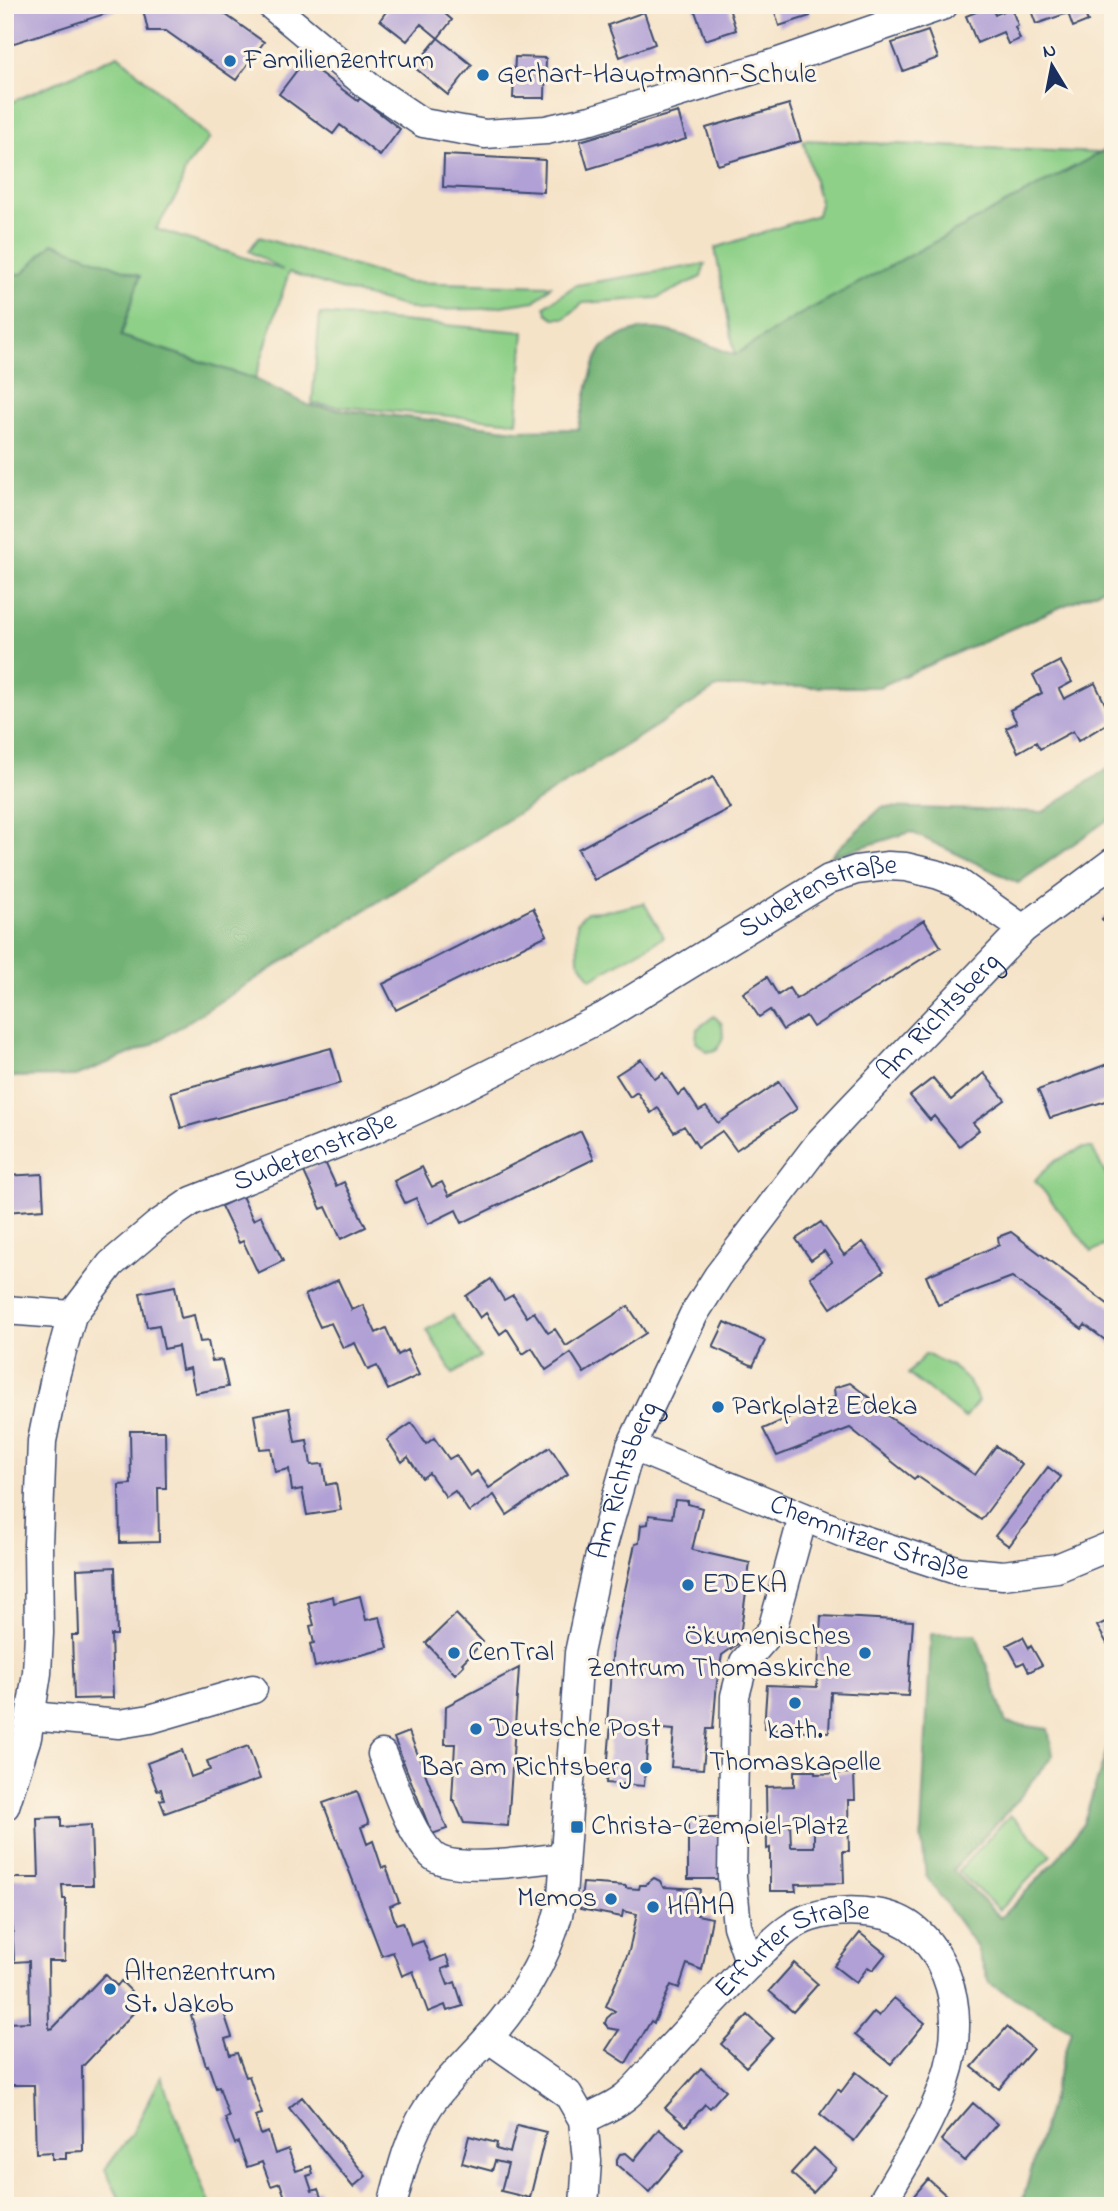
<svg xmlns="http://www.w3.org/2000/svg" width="1118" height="2211" font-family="'Indie Flower',sans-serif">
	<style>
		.green { fill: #8ed088; stroke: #548073; stroke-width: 2 }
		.forest { fill: #72b274; stroke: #467069; stroke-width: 2 }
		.building { fill: #b0a0d5; fill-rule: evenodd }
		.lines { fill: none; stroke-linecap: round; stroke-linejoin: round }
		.minor-casing { stroke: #3c4a6e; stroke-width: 31 }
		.minor { stroke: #fff; stroke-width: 28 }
		.poi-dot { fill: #1f6fb2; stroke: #fcf5e5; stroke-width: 2.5 }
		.labels { text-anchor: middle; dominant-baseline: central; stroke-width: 6; stroke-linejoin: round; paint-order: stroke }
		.poi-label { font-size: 28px; fill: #1b2f5e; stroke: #fcf5e5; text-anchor: start }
		.street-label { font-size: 28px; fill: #1b2f5e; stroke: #fcf5e5 }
	</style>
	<rect width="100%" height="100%" fill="#fcf5e5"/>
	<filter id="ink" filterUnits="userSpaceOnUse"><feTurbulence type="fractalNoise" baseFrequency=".0143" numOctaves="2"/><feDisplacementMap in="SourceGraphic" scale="14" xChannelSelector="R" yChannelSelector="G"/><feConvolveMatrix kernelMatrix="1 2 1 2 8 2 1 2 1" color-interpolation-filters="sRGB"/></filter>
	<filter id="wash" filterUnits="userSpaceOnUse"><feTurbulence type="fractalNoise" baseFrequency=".00686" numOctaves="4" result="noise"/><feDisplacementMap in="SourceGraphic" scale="28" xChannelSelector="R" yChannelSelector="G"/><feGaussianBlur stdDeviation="1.57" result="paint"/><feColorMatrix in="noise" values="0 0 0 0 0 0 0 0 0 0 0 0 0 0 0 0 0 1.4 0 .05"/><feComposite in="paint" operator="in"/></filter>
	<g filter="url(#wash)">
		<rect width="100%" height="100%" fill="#f5e3c8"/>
		<!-- green -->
		<path class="green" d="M 118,55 L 210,138 L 186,168 L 178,193 L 156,229 L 283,270 L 249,251 L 259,237 L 407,282 L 551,286 L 535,301 L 482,309 L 417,310 L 333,287 L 289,272 L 255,379 L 121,336 L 140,276 L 42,253 L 22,274 L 5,275 L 5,105 Z
			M 803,140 L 1100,153 L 799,315 L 735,355 L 715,248 L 817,215 L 820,203 Z
			M 705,264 L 701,277 L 657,298 L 583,303 L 565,318 L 554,318 L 547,313 L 545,306 L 576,285 Z
			M 320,314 L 524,332 L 517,422 L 312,404 Z
			M 644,903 L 664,937 L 591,979 L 578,960 L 577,922 L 587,912 L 613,910 Z
			M 714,1016 L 722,1024 L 723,1037 L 717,1050 L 707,1052 L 696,1042 L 697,1029 Z
			M 1082,1148 L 1092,1148 L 1113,1189 L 1113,1240 L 1092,1252 L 1035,1180 L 1053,1162 Z
			M 452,1315 L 480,1357 L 453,1374 L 427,1330 Z
			M 925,1354 C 951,1364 969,1373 978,1401 L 965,1418 L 908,1374 Z
			M 1010,1815 L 1052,1855 L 999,1910 L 958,1871 Z
			M 161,2077 L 211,2206 L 123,2206 L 105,2169 L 132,2134 Z"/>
		<!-- forest -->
		<path class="forest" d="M 1113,144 L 1113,584 L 879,687 L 718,687 L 151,1045 L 76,1076 L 5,1077 L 5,275 L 22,274 L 53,243 L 140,276 L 121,336 L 255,379 L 310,406 L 517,430 L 578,429 C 583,411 592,358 603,347 C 606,343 613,341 617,338 C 656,315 697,342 735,355 L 799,315 L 1100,153 Z
			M 1113,765 L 1113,816 L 1018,883 L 911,832 L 829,857 L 882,807 L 1043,812 Z
			M 931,1634 L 976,1634 L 1006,1723 L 1048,1729 L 1053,1755 L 1016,1802 L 953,1870 L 1000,1918 L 1055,1862 L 1083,1824 L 1113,1731 L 1113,2206 L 1021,2206 L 1071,2030 L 989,1983 L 976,1946 L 926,1876 L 921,1834 Z"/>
		<g id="blocks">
			<!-- building -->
			<path class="building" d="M 25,5 L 115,5 L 117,10 L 5,46 L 5,11 Z
				M 142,5 L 212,5 L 264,42 L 236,80 L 166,31 L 148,31 Z
				M 383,5 L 435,5 L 452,20 L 438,38 L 421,24 L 407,41 L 380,20 L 388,9 Z
				M 702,5 L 728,5 L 736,30 L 705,40 L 694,8 Z
				M 773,5 L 807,5 L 810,16 L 779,26 Z
				M 1029,5 L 1091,5 L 1082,9 L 1088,21 L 1073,27 L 1068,13 L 1036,24 Z
				M 991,6 L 995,15 L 1011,8 L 1018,25 L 1015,27 L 1020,39 L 1008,44 L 1003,32 L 977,43 L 966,16 Z
				M 644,12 L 655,44 L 620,57 L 608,25 Z
				M 928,31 L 938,58 L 903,71 L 892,43 Z
				M 438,38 L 472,65 L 448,95 L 414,67 Z
				M 515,57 L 546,58 L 545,98 L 513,98 Z
				M 304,61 L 358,101 L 360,98 L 400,129 L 380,156 L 340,125 L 333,134 L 279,94 Z
				M 789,104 L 801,141 L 718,165 L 706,128 Z
				M 678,112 L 686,139 L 588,169 L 580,141 Z
				M 444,155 L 545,160 L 544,192 L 443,187 Z
				M 1060,661 L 1072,682 L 1059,689 L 1064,699 L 1095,683 L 1113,720 L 1078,741 L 1073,731 L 1040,749 L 1036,742 L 1018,752 L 1006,728 L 1017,723 L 1010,710 L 1042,693 L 1033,675 Z
				M 713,777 L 730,808 L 594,880 L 578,849 Z
				M 533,908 L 547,935 L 396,1010 L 383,984 Z
				M 1113,911 L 1113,933 L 1102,919 Z
				M 924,920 L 941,947 L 813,1027 L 806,1016 L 783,1030 L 770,1010 L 759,1017 L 743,993 L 767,977 L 778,995 L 789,988 L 796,999 Z
				M 331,1048 L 341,1083 L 181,1128 L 171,1092 Z
				M 641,1059 L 655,1079 L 663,1073 L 678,1095 L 685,1090 L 699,1111 L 706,1107 L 718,1123 L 779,1082 L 797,1109 L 736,1150 L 722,1131 L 698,1147 L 684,1126 L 674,1132 L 658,1108 L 651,1113 L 637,1092 L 630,1097 L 616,1075 Z
				M 1113,1062 L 1113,1099 L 1050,1118 L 1038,1090 Z
				M 984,1073 L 1005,1100 L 973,1123 L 979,1130 L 959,1146 L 934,1116 L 930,1120 L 910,1096 L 933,1078 L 951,1100 Z
				M 581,1131 L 594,1159 L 462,1223 L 456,1210 L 428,1224 L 416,1198 L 405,1203 L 394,1181 L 422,1167 L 432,1187 L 442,1182 L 449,1196 Z
				M 325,1162 L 336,1186 L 344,1182 L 366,1227 L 341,1239 L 326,1207 L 321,1209 L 304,1172 Z
				M 42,1174 L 44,1209 L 5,1212 L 5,1176 Z
				M 242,1196 L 253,1220 L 261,1216 L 283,1261 L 258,1273 L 243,1241 L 239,1243 L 221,1206 Z
				M 821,1222 L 844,1255 L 863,1242 L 884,1271 L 831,1308 L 810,1277 L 832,1262 L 824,1251 L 811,1260 L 796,1239 Z
				M 1011,1232 L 1113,1308 L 1113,1346 L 1085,1325 L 1082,1329 L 1012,1277 L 938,1305 L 926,1276 L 999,1245 L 998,1237 Z
				M 491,1279 L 504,1300 L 513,1295 L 527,1317 L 534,1312 L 548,1333 L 555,1329 L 566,1346 L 628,1306 L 646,1333 L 584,1373 L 571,1353 L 546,1370 L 532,1348 L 523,1354 L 507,1329 L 500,1334 L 486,1313 L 480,1318 L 466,1296 Z
				M 338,1280 L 352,1310 L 363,1305 L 376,1333 L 386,1328 L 398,1355 L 407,1350 L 419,1375 L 388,1390 L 377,1366 L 368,1370 L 355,1343 L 343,1348 L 331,1323 L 320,1327 L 305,1295 Z
				M 175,1286 L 181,1318 L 194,1315 L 200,1342 L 208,1341 L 212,1361 L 222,1360 L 228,1387 L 195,1393 L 190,1368 L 182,1370 L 178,1346 L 164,1349 L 159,1325 L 147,1327 L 140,1293 Z
				M 725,1322 L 765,1341 L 753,1366 L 713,1347 Z
				M 850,1383 L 871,1399 L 867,1402 L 975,1475 L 996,1446 L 1022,1465 L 981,1520 L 917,1476 L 914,1479 L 850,1428 L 777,1456 L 763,1429 L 835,1397 L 834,1388 Z
				M 289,1408 L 295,1442 L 307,1440 L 311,1465 L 323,1464 L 326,1485 L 336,1483 L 341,1510 L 307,1515 L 302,1489 L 292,1491 L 289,1469 L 275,1472 L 271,1448 L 260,1449 L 254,1415 Z
				M 412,1423 L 426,1444 L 434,1438 L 449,1459 L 456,1455 L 470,1476 L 477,1471 L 489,1488 L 550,1447 L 568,1474 L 507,1515 L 494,1495 L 469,1512 L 455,1491 L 446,1497 L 429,1473 L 422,1478 L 408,1457 L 402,1462 L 387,1440 Z
				M 130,1431 L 165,1431 L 166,1488 L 158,1488 L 159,1542 L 120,1543 L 119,1485 L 131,1484 Z
				M 1048,1467 L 1061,1477 L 1009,1546 L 995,1536 Z
				M 675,1500 L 688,1501 L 688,1504 L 702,1508 L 692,1550 L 750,1563 L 739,1643 L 722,1655 L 717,1682 L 713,1729 L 707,1729 L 703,1769 L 671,1767 L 674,1730 L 649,1728 L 644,1786 L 606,1783 L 611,1723 L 607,1723 L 613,1645 L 635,1544 L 639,1543 L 641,1525 L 648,1524 L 649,1515 L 672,1518 Z
				M 115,1567 L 117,1635 L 111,1635 L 113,1698 L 74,1699 L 72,1635 L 79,1635 L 77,1569 Z
				M 333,1596 L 334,1603 L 360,1596 L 366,1620 L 380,1617 L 388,1648 L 315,1667 L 310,1644 L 314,1643 L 310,1626 L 314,1625 L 308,1603 Z
				M 456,1614 L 483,1642 L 462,1663 L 464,1665 L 455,1674 L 426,1643 Z
				M 821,1616 L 913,1621 L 908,1696 L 831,1692 L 829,1732 L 764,1729 L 767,1685 L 817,1687 Z
				M 1113,1618 L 1113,1654 L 1097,1626 Z
				M 1023,1637 L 1029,1648 L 1031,1646 L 1042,1665 L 1029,1672 L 1024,1662 L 1018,1665 L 1007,1645 Z
				M 519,1668 L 508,1826 L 464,1823 L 454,1800 L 452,1800 L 455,1744 L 445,1744 L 446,1706 Z
				M 409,1732 L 447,1829 L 432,1834 L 394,1738 Z
				M 248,1746 L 260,1779 L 165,1813 L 160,1800 L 164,1799 L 161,1789 L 157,1790 L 147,1763 L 182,1750 L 191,1777 L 210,1770 L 207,1761 Z
				M 794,1771 L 815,1771 L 815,1774 L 854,1773 L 855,1800 L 848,1800 L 849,1851 L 843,1851 L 844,1883 L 795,1884 L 796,1891 L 770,1891 L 770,1848 L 767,1849 L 766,1787 L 794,1786 ZM 790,1821 L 814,1821 L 814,1847 L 791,1847 Z
				M 357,1791 L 369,1824 L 361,1827 L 367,1844 L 373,1841 L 382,1868 L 386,1867 L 399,1902 L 390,1906 L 396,1924 L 403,1922 L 411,1945 L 423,1941 L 431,1961 L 446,1955 L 450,1966 L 442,1969 L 448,1985 L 455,1982 L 463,2006 L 447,2011 L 445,2005 L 428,2012 L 413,1971 L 402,1976 L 393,1952 L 382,1956 L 323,1803 Z
				M 61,1817 L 61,1827 L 91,1825 L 93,1885 L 62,1885 L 63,1899 L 66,1899 L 65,1961 L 48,1961 L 49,2029 L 53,2028 L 105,1974 L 117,1986 L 121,1981 L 131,1991 L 127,1996 L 139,2007 L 82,2067 L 83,2151 L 66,2152 L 66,2159 L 52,2159 L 52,2152 L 36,2153 L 34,2085 L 5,2085 L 5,2023 L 30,2022 L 29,1961 L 14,1962 L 10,1878 L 39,1878 L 37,1818 Z
				M 688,1817 L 720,1817 L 720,1879 L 688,1879 Z
				M 654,1878 L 660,1881 L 663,1887 L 700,1889 L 697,1915 L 712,1918 L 702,1970 L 687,1964 L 679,1988 L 671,1985 L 654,2023 L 651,2021 L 626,2063 L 606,2050 L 619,2030 L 608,2028 L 605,2023 L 607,2018 L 615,2011 L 606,2006 L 629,1951 L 637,1914 L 623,1911 L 622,1917 L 580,1909 L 583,1883 L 626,1886 L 626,1888 L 639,1889 L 640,1885 L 645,1885 Z
				M 860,1933 L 886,1954 L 873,1970 L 868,1967 L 856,1983 L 834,1966 Z
				M 794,1963 L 818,1984 L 793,2012 L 769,1991 Z
				M 894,1998 L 925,2023 L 891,2064 L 855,2035 L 874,2012 L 879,2016 Z
				M 221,2004 L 232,2037 L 225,2039 L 230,2055 L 237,2053 L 246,2077 L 249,2076 L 262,2114 L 255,2116 L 261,2135 L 268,2132 L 275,2154 L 288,2149 L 296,2171 L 311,2166 L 313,2174 L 307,2176 L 312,2191 L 318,2189 L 324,2206 L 288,2206 L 280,2183 L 271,2186 L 262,2162 L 247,2167 L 238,2142 L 235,2144 L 225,2118 L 229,2117 L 219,2087 L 216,2088 L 208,2065 L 206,2066 L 191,2015 Z
				M 748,2015 L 773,2038 L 746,2067 L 721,2044 Z
				M 1007,2027 L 1033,2049 L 999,2089 L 972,2067 Z
				M 701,2068 L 726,2090 L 710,2108 L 705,2104 L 686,2126 L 665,2108 Z
				M 856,2072 L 888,2097 L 854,2141 L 820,2114 L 838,2089 L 841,2092 Z
				M 302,2097 L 366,2176 L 353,2187 L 289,2108 Z
				M 973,2103 L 997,2124 L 965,2161 L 941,2140 Z
				M 517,2125 L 546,2132 L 530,2198 L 501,2191 L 508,2164 L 495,2161 L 492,2171 L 462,2163 L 469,2136 L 497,2143 L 496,2149 L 510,2153 Z
				M 659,2129 L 684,2150 L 649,2192 L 617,2165 L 617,2159 L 620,2154 L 626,2153 L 634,2160 Z
				M 814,2148 L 836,2168 L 813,2193 L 791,2173 Z
				M 928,2179 L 949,2198 L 943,2206 L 909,2206 L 907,2204 Z"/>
		</g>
	</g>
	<g filter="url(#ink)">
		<use href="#blocks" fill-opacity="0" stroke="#3c4a6e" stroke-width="2"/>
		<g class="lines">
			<defs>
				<g id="minor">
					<path d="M 271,5 L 368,86 L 423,123 L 485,134 L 546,130 L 591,120 L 779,62 L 944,5"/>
					<path d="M 5,1310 L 72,1315"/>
					<path id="s1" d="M 631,1446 L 843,1533 L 959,1571 L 1003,1575 L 1057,1568 L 1113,1545"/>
					<path d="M 31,1716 L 119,1724 L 150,1719 L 253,1689"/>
					<path d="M 382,1754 C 395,1784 408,1831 432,1855 C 451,1874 536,1860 564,1857"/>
					<path id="s2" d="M 5,1806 L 27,1737 L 37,1673 L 39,1633 L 38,1545 L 42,1441 L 56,1373 L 72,1315 L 111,1264 L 157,1225 L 192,1201 L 374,1129 L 433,1102 L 605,1016 L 829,879 L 856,870 L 888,866 L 906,867 L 939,875 L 957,882 L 1023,929"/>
					<path d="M 750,1964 L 737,1926 L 732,1876 L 735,1696 L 744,1662 L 772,1630 L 803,1517"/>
					<path d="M 488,2038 L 568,2094 L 583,2120 L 587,2161 L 584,2206"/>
					<path id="s3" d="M 583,2120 C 596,2113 613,2107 625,2097 C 638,2087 650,2071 661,2058 C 695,2022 728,1984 764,1950 C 778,1937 792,1923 811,1917 C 831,1911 853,1910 874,1913 C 911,1917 933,1942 946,1975 C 978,2056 919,2139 880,2206"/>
					<path id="s4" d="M 392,2206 C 401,2171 409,2136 429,2106 C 446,2080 469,2060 489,2037 C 525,1996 552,1951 562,1897 L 579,1653 L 599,1559 L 631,1446 L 694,1314 L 718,1276 L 819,1143 L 846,1114 L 1023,929 L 1113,862"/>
				</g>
			</defs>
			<!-- minor casing -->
			<use href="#minor" class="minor-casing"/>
			<!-- minor -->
			<use href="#minor" class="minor"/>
		</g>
	</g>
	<!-- markers -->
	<g class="poi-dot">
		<circle cx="230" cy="61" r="7"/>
		<circle cx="483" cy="75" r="7"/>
		<circle cx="718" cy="1407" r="7"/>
		<circle cx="688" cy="1585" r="7"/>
		<circle cx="454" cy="1653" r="7"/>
		<circle cx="865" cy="1653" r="7"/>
		<circle cx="795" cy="1703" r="7"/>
		<circle cx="476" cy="1729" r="7"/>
		<circle cx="646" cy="1768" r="7"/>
		<rect x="570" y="1820" width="14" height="14" rx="3.5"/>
		<circle cx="611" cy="1899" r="7"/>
		<circle cx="653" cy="1907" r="7"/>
		<circle cx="110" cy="1989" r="7"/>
	</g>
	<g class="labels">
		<!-- poi labels -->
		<g class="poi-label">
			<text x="244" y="61">Familienzentrum</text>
			<text x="497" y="75">Gerhart-Hauptmann-Schule</text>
			<text x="732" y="1407">Parkplatz Edeka</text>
			<text x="702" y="1585">EDEKA</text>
			<text x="851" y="1637" text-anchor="end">Ökumenisches<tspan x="851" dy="32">Zentrum Thomaskirche</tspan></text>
			<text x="468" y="1653">CenTral</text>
			<text x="490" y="1729">Deutsche Post</text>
			<text x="795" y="1731" text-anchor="middle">kath.<tspan x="795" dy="32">Thomaskapelle</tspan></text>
			<text x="632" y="1768" text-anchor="end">Bar am Richtsberg</text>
			<text x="591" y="1827">Christa-Czempiel-Platz</text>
			<text x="597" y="1899" text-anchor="end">Memos</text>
			<text x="667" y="1907">HAMA</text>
			<text x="124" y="1973">Altenzentrum<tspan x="124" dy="32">St. Jakob</tspan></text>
		</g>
		<!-- street labels -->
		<g class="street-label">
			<text stroke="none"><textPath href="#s2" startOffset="1365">Sudetenstraße</textPath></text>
			<text stroke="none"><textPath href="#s4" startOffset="1349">Am Richtsberg</textPath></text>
			<text stroke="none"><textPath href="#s2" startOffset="798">Sudetenstraße</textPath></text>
			<text stroke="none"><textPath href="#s4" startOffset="782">Am Richtsberg</textPath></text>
			<text stroke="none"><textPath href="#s1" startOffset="256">Chemnitzer Straße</textPath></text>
			<text stroke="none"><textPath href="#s3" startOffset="278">Erfurter Straße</textPath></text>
		</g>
	</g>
	<!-- margin -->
	<rect width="1118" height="2211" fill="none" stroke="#fcf5e5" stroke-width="28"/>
	<!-- north arrow -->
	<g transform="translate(1052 66) rotate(350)" stroke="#fcf5e5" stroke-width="5" paint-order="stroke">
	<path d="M0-5L12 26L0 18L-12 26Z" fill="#1b2f5e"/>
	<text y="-10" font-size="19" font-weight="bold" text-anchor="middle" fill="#1b2f5e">N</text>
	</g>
</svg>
